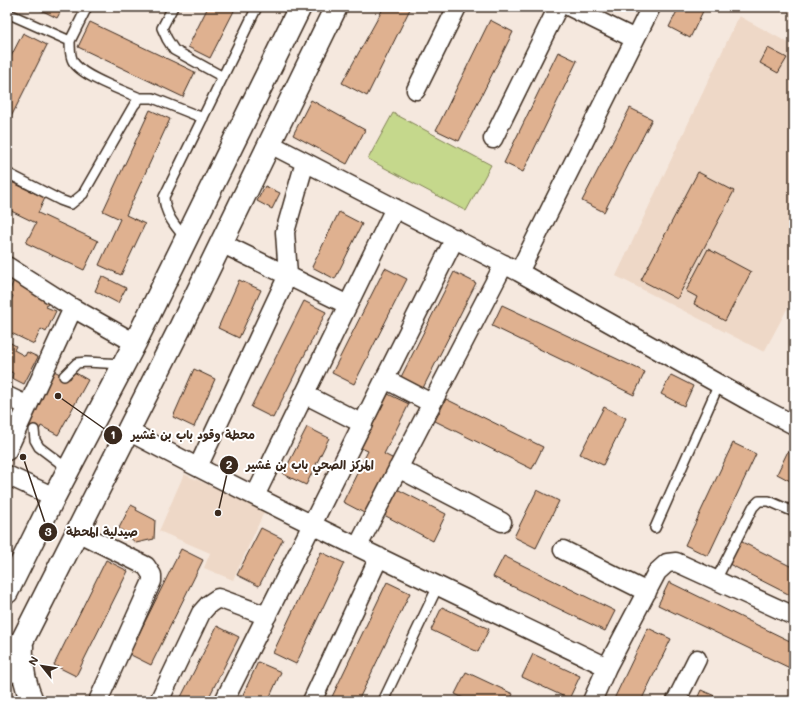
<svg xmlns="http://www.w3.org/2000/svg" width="801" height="708" font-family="Mali,'Playpen Sans Arabic',sans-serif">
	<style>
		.built { fill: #eed8c7 }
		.green { fill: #c5d88c; stroke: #808155 }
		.building { fill: #dfb190; stroke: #3b2a1e }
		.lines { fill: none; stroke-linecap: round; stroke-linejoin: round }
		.lane-casing { stroke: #3b2a1e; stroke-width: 12 }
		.street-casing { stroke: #3b2a1e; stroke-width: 21 }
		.highway-casing { stroke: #3b2a1e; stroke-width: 25 }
		.lane { stroke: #fff; stroke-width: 9 }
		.street { stroke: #fff; stroke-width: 18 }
		.highway { stroke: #fff; stroke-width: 22 }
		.leader { fill: none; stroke: #3b2a1e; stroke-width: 1.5 }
		.callout-dot { fill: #3b2a1e; stroke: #fff; stroke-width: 1.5 }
		.mark-label { font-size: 12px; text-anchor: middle; font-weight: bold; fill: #fff }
		.callout-label { font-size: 12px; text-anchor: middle; font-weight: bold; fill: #3b2a1e; stroke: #fff; stroke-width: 4; stroke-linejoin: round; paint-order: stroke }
	</style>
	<rect width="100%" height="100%" fill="#f5e8de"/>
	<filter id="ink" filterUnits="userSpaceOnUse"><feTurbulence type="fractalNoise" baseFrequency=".025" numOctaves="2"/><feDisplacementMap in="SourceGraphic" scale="8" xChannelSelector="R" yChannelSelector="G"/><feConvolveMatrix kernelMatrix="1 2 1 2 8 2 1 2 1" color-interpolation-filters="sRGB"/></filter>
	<g filter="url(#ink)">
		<!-- built -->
		<path class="built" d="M 739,16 L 794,46 L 794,296 L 764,352 L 616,276 Z
			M 184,474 L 265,510 L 233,580 L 204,568 L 210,553 L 159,531 Z"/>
		<!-- green -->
		<path class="green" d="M 393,113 L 491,165 L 466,211 L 368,159 Z"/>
		<!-- building -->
		<path class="building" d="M 35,7 L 63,7 L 57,18 Z
			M 208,7 L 236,7 L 210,58 L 188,47 Z
			M 384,7 L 411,7 L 367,96 L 342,83 Z
			M 679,7 L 705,7 L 690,38 L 669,27 Z
			M 490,20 L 513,32 L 459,141 L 436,130 Z
			M 90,22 L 195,72 L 183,97 L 78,47 Z
			M 23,33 L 47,45 L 7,125 L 7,64 Z
			M 768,48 L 787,58 L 778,73 L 760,63 Z
			M 558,52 L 577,61 L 523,172 L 504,163 Z
			M 311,100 L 365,130 L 347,164 L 293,135 Z
			M 630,108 L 652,119 L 604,212 L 582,201 Z
			M 150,110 L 170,119 L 126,215 L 145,224 L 121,275 L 99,265 L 120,219 L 103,211 Z
			M 698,172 L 734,191 L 677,299 L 641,280 Z
			M 7,180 L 45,198 L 38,213 L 98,241 L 84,270 L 26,243 L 36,223 L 7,209 Z
			M 265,186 L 280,193 L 272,209 L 257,201 Z
			M 339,212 L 362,224 L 335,279 L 312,267 Z
			M 708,249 L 751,272 L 725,321 L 694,304 L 697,297 L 686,291 Z
			M 385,268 L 407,279 L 354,384 L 332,373 Z
			M 454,272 L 476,283 L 423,388 L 401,377 Z
			M 102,276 L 126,288 L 118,303 L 95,291 Z
			M 14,280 L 51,297 L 46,307 L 56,311 L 46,332 L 41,329 L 34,344 L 7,331 L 7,309 L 13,296 L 9,292 Z
			M 239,280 L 261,290 L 239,338 L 218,328 Z
			M 304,301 L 326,312 L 273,418 L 251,407 Z
			M 502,305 L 645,372 L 634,395 L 492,326 Z
			M 9,342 L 16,346 L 14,350 L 25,356 L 27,352 L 38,357 L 24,384 L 12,378 L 13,373 L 7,370 L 7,345 Z
			M 194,369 L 215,379 L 194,427 L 173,417 Z
			M 54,371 L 70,379 L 74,372 L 88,380 L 58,435 L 41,426 L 38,433 L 24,425 Z
			M 671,375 L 693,386 L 684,406 L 661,394 Z
			M 388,394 L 409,404 L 384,454 L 394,459 L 366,514 L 343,502 L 368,451 L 361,448 Z
			M 446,399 L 543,447 L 532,469 L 435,421 Z
			M 604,407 L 626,418 L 603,465 L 580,454 Z
			M 307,427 L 329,438 L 306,485 L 283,474 Z
			M 733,443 L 756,454 L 708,556 L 685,545 Z
			M 788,451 L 794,454 L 794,483 L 777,474 Z
			M 397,489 L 446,514 L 433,541 L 384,515 Z
			M 537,490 L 559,501 L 536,548 L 514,537 Z
			M 131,505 L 137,508 L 136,510 L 155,520 L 154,539 L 136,543 L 119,528 Z
			M 261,528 L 283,539 L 259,586 L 237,575 Z
			M 740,541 L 794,568 L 794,597 L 729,564 Z
			M 181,549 L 203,560 L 151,665 L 129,654 Z
			M 321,552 L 344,563 L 296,664 L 273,653 Z
			M 504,556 L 615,611 L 605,631 L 493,577 Z
			M 106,560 L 128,571 L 76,676 L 54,665 Z
			M 387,582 L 410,593 L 358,701 L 330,701 Z
			M 669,582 L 794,643 L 794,670 L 658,605 Z
			M 442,607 L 489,629 L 478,652 L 431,630 Z
			M 217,626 L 239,637 L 207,701 L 179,701 Z
			M 648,628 L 671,639 L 641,701 L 613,701 Z
			M 533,654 L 580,676 L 569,699 L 522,677 Z
			M 258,662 L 281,672 L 268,701 L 240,701 Z
			M 466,672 L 513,694 L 510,701 L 469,701 L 455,694 Z
			M 701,690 L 724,700 L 724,701 L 696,701 Z"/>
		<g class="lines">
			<defs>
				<path id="lane" d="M 173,7 L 162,28 L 167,39 L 174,50 L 223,77
					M 7,13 L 70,41 L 87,7
					M 70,41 C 70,46 70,54 72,59 C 77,75 124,91 140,98
					M 7,173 L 60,200 L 71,204 L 83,194 L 134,105 L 140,98 L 153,98 L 203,118
					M 186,239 C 175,226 165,215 164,197 L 257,7
					M 64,376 L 77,363 L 86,362 L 123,364
					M 34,430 L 35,440 L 39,447 L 68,469
					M 655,528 L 719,384
					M 716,580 L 753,507 L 759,501 L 769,501 L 794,512
					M 383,701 L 438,586"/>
				<path id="street" d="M 570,7 L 635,39
					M 416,90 L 457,7
					M 493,139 L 558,7
					M 270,144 L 519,272 L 756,405 L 794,425
					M 221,243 L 348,305
					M 7,266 L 73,308 L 135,343
					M 519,272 L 651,7
					M 385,379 L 431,403
					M 304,394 L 363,424
					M 7,396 L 28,406
					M 128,431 C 285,514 447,590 607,667
					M 7,451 L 73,308
					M 198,467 L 288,275 L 285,232 L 305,162
					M 398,468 L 502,522
					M 7,475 L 54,497
					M 255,496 L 395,208
					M 77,532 L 146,566 L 152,575 L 152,581 L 98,701
					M 358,546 L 504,264
					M 563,550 L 647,592
					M 159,701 L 201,613 L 209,604 L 218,598 L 267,616
					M 224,701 L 455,238
					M 312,701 L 379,557
					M 592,701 L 607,667 L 657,572 L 667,563 L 676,562 L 794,616
					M 676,701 L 697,659"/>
				<path id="highway" d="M 7,592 L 54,497 L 135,343 L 300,7
					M 22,646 C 21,666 24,683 32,701
					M 7,673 L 22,641 L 180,328 L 336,7"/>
			</defs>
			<!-- lane casing -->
			<use href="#lane" class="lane-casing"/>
			<!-- street casing -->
			<use href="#street" class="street-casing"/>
			<!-- highway casing -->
			<use href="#highway" class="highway-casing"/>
			<!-- lane -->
			<use href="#lane" class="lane"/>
			<!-- street -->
			<use href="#street" class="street"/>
			<!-- highway -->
			<use href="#highway" class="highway"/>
		</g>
	</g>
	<!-- callouts -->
	<path class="leader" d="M58 396L113 435M218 513L229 465M23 457L48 532"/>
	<g class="callout-dot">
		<circle cx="58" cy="396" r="4"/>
		<circle cx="218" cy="513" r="4"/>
		<circle cx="23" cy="457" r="4"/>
		<circle cx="113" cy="435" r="10"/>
		<circle cx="229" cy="465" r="10"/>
		<circle cx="48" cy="532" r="10"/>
	</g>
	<g class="mark-label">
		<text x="113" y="439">1</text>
		<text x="229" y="469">2</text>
		<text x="48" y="536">3</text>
	</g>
	<g class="callout-label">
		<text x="193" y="439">محطة وقود باب بن غشير</text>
		<text x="310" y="469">المركز الصحي باب بن غشير</text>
		<text x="102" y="536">صيدلية المحطة</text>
	</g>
	<!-- margin -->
	<rect width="801" height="708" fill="none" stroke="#fff" stroke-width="24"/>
	<rect x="12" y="12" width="777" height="684" fill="none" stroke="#3b2a1e" stroke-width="1.5" filter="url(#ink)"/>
	<!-- north arrow -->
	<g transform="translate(42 666) rotate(300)" stroke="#ffffff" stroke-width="3" paint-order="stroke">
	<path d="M0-3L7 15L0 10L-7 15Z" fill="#3b2a1e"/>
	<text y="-6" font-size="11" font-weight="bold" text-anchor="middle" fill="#3b2a1e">N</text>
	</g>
</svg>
